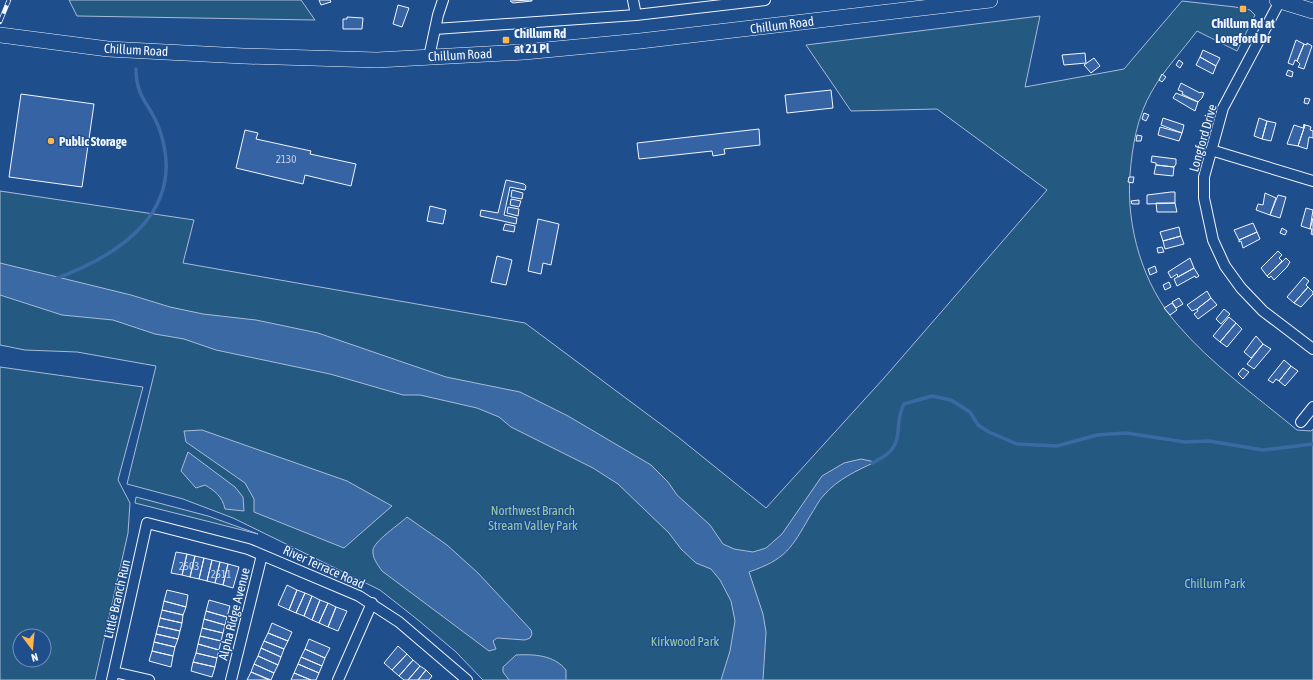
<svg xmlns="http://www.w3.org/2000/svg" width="1313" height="680" font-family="'Asap Condensed',sans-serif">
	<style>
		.green { fill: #245a82; stroke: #a8bbd7; fill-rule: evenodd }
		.water { fill: #3b69a3; stroke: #a8bbd7 }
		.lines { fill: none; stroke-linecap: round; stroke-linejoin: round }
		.stream { stroke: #3b69a3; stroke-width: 3.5 }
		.building { fill: #3563a3; stroke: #f2f6ff }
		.minor-casing { stroke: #f2f6ff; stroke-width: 12 }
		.secondary-casing { stroke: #f2f6ff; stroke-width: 16 }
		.minor { stroke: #1f4e8c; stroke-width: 10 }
		.secondary { stroke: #1f4e8c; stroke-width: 15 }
		.rail-casing { stroke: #f2f6ff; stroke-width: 4.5 }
		.rail { stroke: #1f4e8c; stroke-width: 3; stroke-dasharray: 9; stroke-linecap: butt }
		.poi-dot { fill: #ffb74d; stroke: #1f4e8c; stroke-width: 1.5 }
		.labels { text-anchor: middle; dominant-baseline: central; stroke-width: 3; stroke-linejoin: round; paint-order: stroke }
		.number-label { font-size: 11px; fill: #c3d1e8 }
		.poi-label { font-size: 13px; font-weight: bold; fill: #f2f6ff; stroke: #1f4e8c; text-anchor: start }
		.street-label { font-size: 13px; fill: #f2f6ff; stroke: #1f4e8c }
		.park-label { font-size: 13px; fill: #97c8a6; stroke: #1f4e8c }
	</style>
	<rect width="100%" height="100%" fill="#1f4e8c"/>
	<!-- green -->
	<path class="green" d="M 69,0 L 301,0 L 315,20 L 77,16 Z
		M 1182,1 L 1235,7 L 1250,10 L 1255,15 L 1237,51 L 1197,31 C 1182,51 1164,70 1152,91 C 1137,116 1132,148 1130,175 C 1126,227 1143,285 1177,324 C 1211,364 1256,396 1297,430 L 1311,431 L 1313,429 L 1313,680 L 483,680 L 456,652 L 418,620 L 380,590 L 233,518 L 183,499 L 127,484 L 156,366 L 77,352 L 25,350 L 0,345 L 0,191 L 194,220 L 183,263 L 525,323 L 678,437 L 766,508 L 884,378 L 1047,190 L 937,109 L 851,111 L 806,45 L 1040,16 L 1025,87 L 1124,69 Z
		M 0,367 L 143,387 L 118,480 L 130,503 L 128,533 L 95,680 L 0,680 ZM 20,636 L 44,636 L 44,660 L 20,660 Z
		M 136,497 L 208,516 L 258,534 L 135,503 Z"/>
	<!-- water -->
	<path class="water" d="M 0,263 L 131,295 L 170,307 L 203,314 L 256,320 L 318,333 L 446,377 L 520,392 L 568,416 L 651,465 L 668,482 L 677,495 L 710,525 L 723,544 L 734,549 L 753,552 L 766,548 L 782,534 L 822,476 L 844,463 L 861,459 L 875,462 C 856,471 838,479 824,495 C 818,501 815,509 810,516 C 791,549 786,559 749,572 L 763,614 L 766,632 L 763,680 L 721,680 L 730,651 L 735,621 L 731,601 L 720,580 L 711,569 L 696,563 L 681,549 L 669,533 L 618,484 L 593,468 L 511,427 L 499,417 L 477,408 L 420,395 L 403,395 L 330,374 L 216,350 L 184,339 L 155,334 L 113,320 L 62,315 L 0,295 Z
		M 202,430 L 347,481 L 392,506 L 344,548 L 254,512 L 254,499 L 245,483 L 186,442 L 184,431 Z
		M 188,452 L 235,487 L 243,497 L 244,511 L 225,509 C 222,496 215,491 205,485 L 196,488 L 181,471 Z
		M 407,517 L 447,545 L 478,573 L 531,630 L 532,634 L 530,638 L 525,640 L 497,638 L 493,641 L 496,649 L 489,651 L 382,571 C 378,565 372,558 373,550 C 374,541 400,524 407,517 Z
		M 516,655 C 534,654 554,655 566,670 L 566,680 L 509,680 L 503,672 L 503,667 Z"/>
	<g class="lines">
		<!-- stream -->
		<path class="stream" d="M 55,279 C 120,255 187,211 160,131 C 152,105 136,100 136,69
			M 872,463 C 876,462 879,459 883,457 C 906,443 893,423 904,404 L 932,396 L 951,400 L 970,412 L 978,425 L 989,432 L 1017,444 L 1057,446 L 1097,435 L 1126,433 L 1185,442 L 1209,441 L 1263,450 L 1313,444"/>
	</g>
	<!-- building -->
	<path class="building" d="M 319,0 L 330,0 L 331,2 L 321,5 Z
		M 510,1 L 532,0 L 532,1 L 513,3 Z
		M 398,5 L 409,8 L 402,27 L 393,24 Z
		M 347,17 L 363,18 L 362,29 L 343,29 L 343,19 L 347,19 Z
		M 1296,40 L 1304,44 L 1297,61 L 1295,60 L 1293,65 L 1288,63 Z
		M 1307,43 L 1312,46 L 1304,69 L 1298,67 L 1300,64 L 1297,61 L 1304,44 L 1307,45 Z
		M 1203,50 L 1220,58 L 1216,66 L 1200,57 Z
		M 1085,53 L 1086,63 L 1064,65 L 1062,55 Z
		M 1200,57 L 1216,66 L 1213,74 L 1196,65 Z
		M 1094,58 L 1100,66 L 1091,73 L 1084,65 Z
		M 1179,60 L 1183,63 L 1180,68 L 1176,65 Z
		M 1288,70 L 1293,72 L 1292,77 L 1286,75 Z
		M 1162,74 L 1166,77 L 1162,82 L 1159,80 Z
		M 1181,83 L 1200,93 L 1201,92 L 1204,93 L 1202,98 L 1198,102 L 1182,94 L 1183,92 L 1178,90 Z
		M 831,90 L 833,108 L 787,113 L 785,95 Z
		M 1176,93 L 1198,102 L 1195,111 L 1173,98 Z
		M 21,94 L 94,104 L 82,187 L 9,177 Z
		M 1305,98 L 1310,99 L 1308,104 L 1304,103 Z
		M 1144,113 L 1149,115 L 1146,121 L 1142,119 Z
		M 1163,118 L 1184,125 L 1182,133 L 1161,125 Z
		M 1259,118 L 1267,121 L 1262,139 L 1254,136 Z
		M 1267,121 L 1276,123 L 1271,141 L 1262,139 Z
		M 1304,124 L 1305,125 L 1298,146 L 1287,144 L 1294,125 L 1303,128 Z
		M 1305,125 L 1309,126 L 1311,127 L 1310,130 L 1313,131 L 1313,138 L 1309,137 L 1307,149 L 1298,146 Z
		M 1160,127 L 1182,133 L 1179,141 L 1158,135 Z
		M 759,129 L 760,145 L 724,149 L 725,154 L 713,156 L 712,151 L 639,159 L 637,143 Z
		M 245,130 L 258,133 L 256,139 L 311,151 L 310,154 L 356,164 L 351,186 L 305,175 L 303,184 L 236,168 Z
		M 1137,135 L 1142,136 L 1141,141 L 1136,141 Z
		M 1152,156 L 1176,159 L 1176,164 L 1174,167 L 1156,165 L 1156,163 L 1151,162 Z
		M 1156,165 L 1174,167 L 1173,176 L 1154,174 Z
		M 1129,177 L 1134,177 L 1133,183 L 1128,182 Z
		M 506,180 L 524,184 L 526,186 L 525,190 L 510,187 L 504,215 L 517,218 L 516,224 L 480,216 L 481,210 L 498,213 Z
		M 512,190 L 523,193 L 522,199 L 511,197 Z
		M 1171,192 L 1175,192 L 1175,203 L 1147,204 L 1147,195 Z
		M 1265,193 L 1276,198 L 1270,215 L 1256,210 L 1258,204 L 1263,205 Z
		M 1278,195 L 1286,197 L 1280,218 L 1270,215 Z
		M 511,199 L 521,201 L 519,207 L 510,205 Z
		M 1139,200 L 1139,204 L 1132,204 L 1131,201 Z
		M 1156,203 L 1175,203 L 1177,212 L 1157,212 Z
		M 430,206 L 446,210 L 443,224 L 427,221 Z
		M 508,207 L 519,209 L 518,216 L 507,213 Z
		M 1306,208 L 1313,210 L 1310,229 L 1301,226 Z
		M 1313,218 L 1313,235 L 1311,234 L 1312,229 L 1310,229 Z
		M 538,219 L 559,224 L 551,265 L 543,263 L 541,274 L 528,271 Z
		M 1253,223 L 1257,232 L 1239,240 L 1234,230 Z
		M 505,224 L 515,226 L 514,232 L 503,230 Z
		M 1179,227 L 1181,236 L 1163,241 L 1160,232 Z
		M 1282,228 L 1287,231 L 1285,235 L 1280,233 Z
		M 1257,232 L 1260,239 L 1243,248 L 1241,241 L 1239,242 L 1239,240 Z
		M 1181,236 L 1184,244 L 1165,249 L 1163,241 Z
		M 1162,247 L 1164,252 L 1158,253 L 1157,248 Z
		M 1278,251 L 1282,255 L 1279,258 L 1282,261 L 1267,276 L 1261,268 Z
		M 497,256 L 512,260 L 506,285 L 491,282 Z
		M 1190,258 L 1194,268 L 1178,277 L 1177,274 L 1171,278 L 1168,272 Z
		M 1286,258 L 1290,262 L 1287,267 L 1274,280 L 1271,276 L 1269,278 L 1267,276 Z
		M 1155,266 L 1157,272 L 1150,275 L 1148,269 Z
		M 1194,268 L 1199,276 L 1196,278 L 1195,276 L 1177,286 L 1174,279 Z
		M 1304,277 L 1309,281 L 1306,285 L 1308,287 L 1294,303 L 1287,297 Z
		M 1169,282 L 1171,287 L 1165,290 L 1163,285 Z
		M 1308,287 L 1313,292 L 1313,294 L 1301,307 L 1294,303 Z
		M 1207,291 L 1211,298 L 1197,309 L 1192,311 L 1187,305 Z
		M 1179,298 L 1183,304 L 1176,308 L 1172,302 Z
		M 1211,298 L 1217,305 L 1198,319 L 1194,314 L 1198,311 L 1197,309 Z
		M 1172,303 L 1177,310 L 1170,315 L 1164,308 Z
		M 1224,309 L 1230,314 L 1221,324 L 1216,319 Z
		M 1229,317 L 1236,323 L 1220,342 L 1213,336 Z
		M 1236,323 L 1242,329 L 1227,347 L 1220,342 Z
		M 1256,336 L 1263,344 L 1251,358 L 1244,352 Z
		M 1263,344 L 1271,349 L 1254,369 L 1247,364 Z
		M 1284,360 L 1291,366 L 1279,381 L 1276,379 L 1273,383 L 1268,380 Z
		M 1291,366 L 1298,371 L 1285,386 L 1279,381 Z
		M 1243,368 L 1249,372 L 1243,379 L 1238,374 Z
		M 176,552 L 187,554 L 182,575 L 171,573 Z
		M 187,554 L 195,556 L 190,577 L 182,575 Z
		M 195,556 L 204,558 L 199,579 L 190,577 Z
		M 204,558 L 212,560 L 207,581 L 199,579 Z
		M 212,560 L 220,562 L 215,583 L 207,581 Z
		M 220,562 L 228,564 L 223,585 L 215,583 Z
		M 228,564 L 239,567 L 233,588 L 223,585 Z
		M 287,585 L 297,590 L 289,610 L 278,605 Z
		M 167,590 L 188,595 L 186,607 L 164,601 Z
		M 297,590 L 305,593 L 296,613 L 289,610 Z
		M 305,593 L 312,596 L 304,616 L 296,613 Z
		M 312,596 L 320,600 L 312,620 L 304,616 Z
		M 209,600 L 230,606 L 227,617 L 206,611 Z
		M 320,600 L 328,603 L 319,623 L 312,620 Z
		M 164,601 L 186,607 L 183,615 L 162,610 Z
		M 328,603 L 336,607 L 328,627 L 319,623 Z
		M 336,607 L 347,611 L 338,631 L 328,627 Z
		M 162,610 L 183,615 L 182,623 L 160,618 Z
		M 206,611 L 227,617 L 225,625 L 204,619 Z
		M 160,618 L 182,623 L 180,631 L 158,626 Z
		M 204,619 L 225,625 L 223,633 L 202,628 Z
		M 272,623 L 292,632 L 288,641 L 268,633 Z
		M 158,626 L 180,631 L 178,639 L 156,634 Z
		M 202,628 L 223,633 L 221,641 L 200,636 Z
		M 268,633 L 288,641 L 284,649 L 264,641 Z
		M 156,634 L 178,639 L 175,647 L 154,642 Z
		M 200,636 L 221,641 L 219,650 L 198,644 Z
		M 309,639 L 330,648 L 325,658 L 305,649 Z
		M 264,641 L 284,649 L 281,657 L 261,648 Z
		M 154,642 L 175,647 L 173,656 L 152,651 Z
		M 198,644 L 219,650 L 217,658 L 196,653 Z
		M 398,646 L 407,654 L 392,670 L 384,663 Z
		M 261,648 L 281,657 L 278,665 L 258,656 Z
		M 305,649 L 325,658 L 322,666 L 301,657 Z
		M 152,651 L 173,656 L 171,667 L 149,661 Z
		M 196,653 L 217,658 L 215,667 L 193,662 Z
		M 407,654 L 413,660 L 399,676 L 392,670 Z
		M 258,656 L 278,665 L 274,673 L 254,664 Z
		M 301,657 L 322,666 L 319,673 L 298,664 Z
		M 413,660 L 420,666 L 408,680 L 404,680 L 399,676 Z
		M 193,662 L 215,667 L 212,677 L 191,671 Z
		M 254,664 L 274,673 L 271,680 L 251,672 Z
		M 298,664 L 319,673 L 316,680 L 311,680 L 294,673 Z
		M 420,666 L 426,670 L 418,680 L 408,680 Z
		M 426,670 L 432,676 L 429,680 L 418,680 Z
		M 251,672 L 269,680 L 247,680 Z
		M 294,673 L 311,680 L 291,680 Z"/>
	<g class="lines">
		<defs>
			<path id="minor" d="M 633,0 L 636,15
				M 1280,1 L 1223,108 L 1204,177 L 1204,198 L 1213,240 L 1225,266 L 1241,288 L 1263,311 L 1313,349
				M 435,29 L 636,15 L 765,0
				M 429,57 L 438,15 L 443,0
				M 1211,150 L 1313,181
				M 1301,422 L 1313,407
				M 114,672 L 149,680
				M 112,680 L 147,523 L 248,549 L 359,596 L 399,622 L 467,680
				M 231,680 L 262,555
				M 338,680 L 372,603"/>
			<path id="secondary" d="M 1277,0 L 1313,11
				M 0,35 L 108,49 L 243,56 L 377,60 L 524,52 L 640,41 L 990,0"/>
		</defs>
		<!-- minor casing -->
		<use href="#minor" class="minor-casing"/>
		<!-- secondary casing -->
		<use href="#secondary" class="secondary-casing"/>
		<!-- minor -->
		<use href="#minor" class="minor"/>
		<!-- secondary -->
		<use href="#secondary" class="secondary"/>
		<defs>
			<path id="rail" d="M 0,22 L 9,0"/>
		</defs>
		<!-- rail casing -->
		<use href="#rail" class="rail-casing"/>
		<!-- rail -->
		<use href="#rail" class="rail"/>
	</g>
	<!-- markers -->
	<g class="poi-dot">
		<rect x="1239" y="5" width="8" height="8" rx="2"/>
		<rect x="502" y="36" width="8" height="8" rx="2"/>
		<circle cx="51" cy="141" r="4"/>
	</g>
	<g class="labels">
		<!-- number labels -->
		<g class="number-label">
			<text x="286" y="159">2130</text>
			<text x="189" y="566">2503</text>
			<text x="221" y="574">2511</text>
		</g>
		<!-- poi labels -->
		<g class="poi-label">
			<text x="1243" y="23" text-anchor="middle">Chillum Rd at<tspan x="1243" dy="15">Longford Dr</tspan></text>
			<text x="514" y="33">Chillum Rd<tspan x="514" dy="15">at 21 Pl</tspan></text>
			<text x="59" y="141">Public Storage</text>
		</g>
		<!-- street labels -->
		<g class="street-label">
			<text transform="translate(782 25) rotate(-7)">Chillum Road</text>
			<text transform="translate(136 50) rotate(3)">Chillum Road</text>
			<text transform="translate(460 55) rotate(-3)">Chillum Road</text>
			<text transform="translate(1203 138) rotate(-74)">Longford Drive</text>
			<text transform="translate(324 567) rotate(24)">River Terrace Road</text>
			<text transform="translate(117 599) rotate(-77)">Little Branch Run</text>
			<text transform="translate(234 614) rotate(-76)">Alpha Ridge Avenue</text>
		</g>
		<!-- park labels -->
		<g class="park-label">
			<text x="533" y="510">Northwest Branch<tspan x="533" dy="15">Stream Valley Park</tspan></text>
			<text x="1215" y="583">Chillum Park</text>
			<text x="685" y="641">Kirkwood Park</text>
		</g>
	</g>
	<!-- north arrow -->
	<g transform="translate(32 648) rotate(164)"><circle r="19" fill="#1f4e8c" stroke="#7391ba"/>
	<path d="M0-3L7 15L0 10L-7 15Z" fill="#ffb74d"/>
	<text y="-6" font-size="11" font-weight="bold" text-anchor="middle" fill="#f2f6ff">N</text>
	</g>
</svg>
